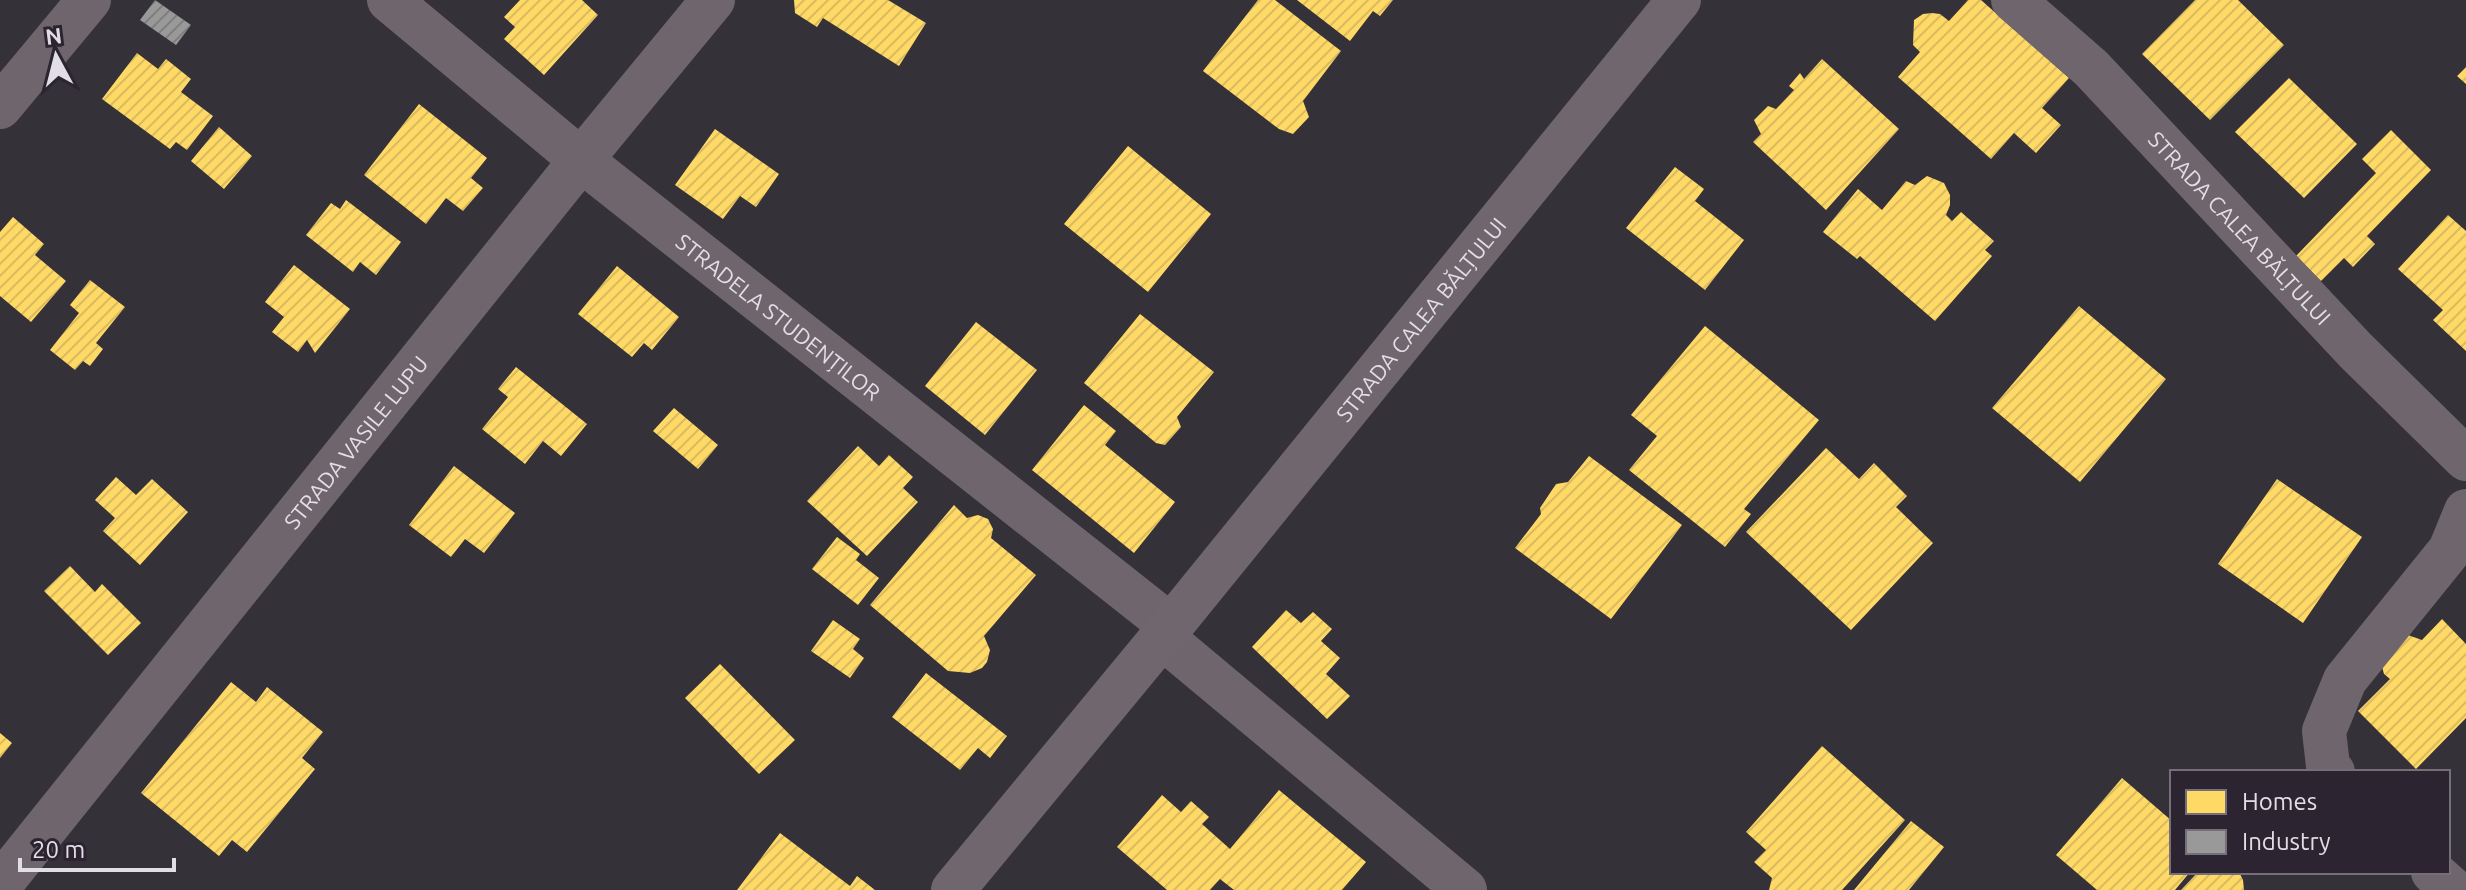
<svg xmlns="http://www.w3.org/2000/svg" width="2466" height="890" font-family="Ubuntu,sans-serif">
	<style>
		.homes { fill: url(#homes-hatch) }
		.industry { fill: url(#industry-hatch) }
		.lines { fill: none; stroke-linecap: round; stroke-linejoin: round }
		.minor { stroke: #6e666c; stroke-width: 44 }
		.major { stroke: #6f666e; stroke-width: 44 }
		.labels { text-anchor: middle; dominant-baseline: central; stroke-width: 8; stroke-linejoin: round; paint-order: stroke }
		.street-label { font-size: 22px; fill: #e2dee6; stroke: #2c2531 }
	</style>
	<defs>
		<pattern id="homes-hatch" width="6" height="6" patternUnits="userSpaceOnUse" patternTransform="scale(2)"><rect width="6" height="6" fill="#ffd966"/><path d="M-1 1l2-2M0 6l6-6M5 7l2-2" fill="none" stroke="#dabb5f"/></pattern>
		<pattern id="industry-hatch" width="6" height="6" patternUnits="userSpaceOnUse" patternTransform="scale(2)"><rect width="6" height="6" fill="#999"/><path d="M-1 1l2-2M0 6l6-6M5 7l2-2" fill="none" stroke="#807f80"/></pattern>
	</defs>
	<rect width="100%" height="100%" fill="#353138"/>
	<!-- homes -->
	<path class="homes" d="M 520,0 L 582,0 L 598,15 L 544,75 L 504,39 L 515,27 L 504,17 Z
		M 794,0 L 888,0 L 926,23 L 899,66 L 823,18 L 817,27 L 795,13 Z
		M 1258,0 L 1275,0 L 1341,51 L 1303,101 L 1309,117 L 1293,134 L 1279,129 L 1203,71 Z
		M 1297,0 L 1393,0 L 1380,16 L 1373,11 L 1350,41 Z
		M 1968,0 L 1981,0 L 2069,78 L 2042,108 L 2061,125 L 2036,153 L 2014,133 L 1991,159 L 1898,77 L 1920,52 L 1913,45 L 1914,20 L 1923,14 L 1932,13 L 1940,14 L 1949,21 Z
		M 2195,0 L 2238,0 L 2284,45 L 2210,120 L 2142,54 Z
		M 137,53 L 158,69 L 166,59 L 191,79 L 181,92 L 213,116 L 187,150 L 176,142 L 170,149 L 102,99 Z
		M 1822,59 L 1899,129 L 1826,210 L 1753,142 L 1761,134 L 1754,120 L 1768,106 L 1776,109 L 1794,90 L 1789,86 L 1800,73 L 1804,79 Z
		M 2466,67 L 2466,84 L 2457,76 Z
		M 2289,78 L 2357,144 L 2304,198 L 2235,132 Z
		M 419,104 L 487,158 L 471,178 L 483,188 L 463,211 L 446,198 L 426,224 L 364,175 Z
		M 219,127 L 252,156 L 224,189 L 191,161 Z
		M 715,129 L 779,174 L 756,207 L 740,196 L 723,219 L 675,185 Z
		M 2391,130 L 2431,170 L 2367,236 L 2375,244 L 2353,267 L 2344,258 L 2321,281 L 2296,256 L 2376,173 L 2362,159 Z
		M 1128,146 L 1211,214 L 1148,292 L 1064,224 Z
		M 1675,167 L 1704,189 L 1695,201 L 1744,240 L 1705,290 L 1626,228 Z
		M 1927,176 L 1944,183 L 1950,195 L 1950,205 L 1946,215 L 1952,221 L 1961,212 L 1994,241 L 1985,250 L 1992,256 L 1935,321 L 1860,256 L 1857,259 L 1823,232 L 1858,189 L 1882,210 L 1906,181 L 1915,185 Z
		M 346,200 L 401,242 L 376,275 L 360,262 L 353,272 L 306,235 L 331,203 L 340,209 Z
		M 2448,215 L 2466,231 L 2466,351 L 2433,320 L 2443,310 L 2398,269 Z
		M 13,217 L 44,244 L 35,255 L 66,281 L 31,322 L 0,296 L 0,232 Z
		M 294,265 L 350,309 L 315,353 L 307,340 L 298,352 L 272,332 L 284,317 L 265,302 Z
		M 617,266 L 679,317 L 652,350 L 644,343 L 632,357 L 578,314 Z
		M 90,280 L 125,307 L 96,343 L 103,349 L 90,366 L 83,361 L 75,370 L 50,350 L 79,313 L 70,305 Z
		M 2079,306 L 2166,379 L 2080,482 L 1992,408 Z
		M 1140,314 L 1214,372 L 1177,417 L 1181,427 L 1165,445 L 1156,443 L 1084,383 Z
		M 976,322 L 1037,370 L 985,435 L 925,386 Z
		M 1705,326 L 1819,420 L 1744,509 L 1751,514 L 1725,547 L 1629,470 L 1657,436 L 1631,415 Z
		M 516,367 L 587,424 L 561,456 L 543,441 L 525,464 L 482,429 L 508,397 L 498,389 Z
		M 1084,405 L 1116,431 L 1105,445 L 1175,502 L 1134,553 L 1032,470 Z
		M 674,408 L 718,445 L 698,469 L 653,431 Z
		M 858,446 L 879,466 L 889,455 L 913,477 L 903,488 L 918,502 L 867,556 L 807,501 Z
		M 1826,448 L 1859,479 L 1874,463 L 1907,496 L 1896,507 L 1933,543 L 1851,630 L 1746,532 Z
		M 1589,456 L 1682,525 L 1611,619 L 1515,548 L 1541,514 L 1540,508 L 1556,484 L 1568,482 Z
		M 454,466 L 515,513 L 484,553 L 465,539 L 451,557 L 409,525 Z
		M 116,477 L 136,495 L 152,479 L 188,512 L 140,565 L 103,531 L 115,518 L 95,500 Z
		M 2277,479 L 2362,537 L 2303,623 L 2218,564 Z
		M 954,505 L 967,518 L 978,515 L 988,519 L 993,529 L 991,538 L 1036,575 L 984,636 L 990,650 L 987,662 L 982,668 L 970,673 L 948,671 L 870,605 Z
		M 837,537 L 860,554 L 856,560 L 879,578 L 858,605 L 812,569 Z
		M 70,566 L 95,592 L 102,584 L 141,623 L 108,655 L 44,591 Z
		M 1286,610 L 1301,623 L 1313,612 L 1332,629 L 1321,641 L 1340,658 L 1326,674 L 1350,696 L 1327,719 L 1252,647 Z
		M 2442,619 L 2466,644 L 2466,718 L 2416,769 L 2358,711 L 2390,679 L 2384,674 L 2381,663 L 2405,634 L 2422,640 Z
		M 833,620 L 860,639 L 853,649 L 864,658 L 850,678 L 811,651 Z
		M 720,664 L 795,740 L 759,774 L 685,698 Z
		M 926,673 L 1007,736 L 990,758 L 978,748 L 960,770 L 892,717 Z
		M 231,682 L 256,702 L 267,687 L 323,732 L 302,758 L 315,769 L 247,852 L 232,840 L 219,856 L 141,793 Z
		M 0,733 L 12,743 L 0,758 Z
		M 1822,746 L 1905,820 L 1842,890 L 1769,890 L 1772,878 L 1754,862 L 1766,850 L 1746,832 Z
		M 2122,778 L 2172,821 L 2172,872 L 2190,872 L 2175,890 L 2097,890 L 2056,855 Z
		M 1279,790 L 1366,862 L 1342,890 L 1234,890 L 1220,879 L 1210,890 L 1167,890 L 1117,847 L 1162,795 L 1181,812 L 1191,801 L 1209,817 L 1202,824 L 1230,849 Z
		M 1911,821 L 1944,847 L 1909,890 L 1854,890 Z
		M 780,833 L 850,886 L 857,876 L 875,890 L 737,890 Z
		M 2198,872 L 2239,872 L 2243,880 L 2244,890 L 2181,890 Z"/>
	<!-- industry -->
	<path class="industry" d="M 155,0 L 191,25 L 176,45 L 140,20 Z"/>
	<g class="lines">
		<!-- minor -->
		<g class="minor">
			<path id="s1" d="M 389,0 L 581,160 L 1171,626"/>
			<path id="s2" d="M 2013,0 L 2091,68 L 2356,351 L 2466,459"/>
			<path d="M 0,107 L 89,0"/>
			<path d="M 1162,637 L 1465,890"/>
			<path d="M 2333,772 L 2328,766 L 2324,731 L 2345,680 L 2450,550 L 2466,511"/>
			<path d="M 2433,872 L 2453,890"/>
			<path id="s3" d="M 0,885 L 581,160 L 713,0"/>
		</g>
		<!-- major -->
		<path class="major" id="s4" d="M 953,890 L 1171,626 L 1679,0"/>
	</g>
	<g class="labels">
		<!-- street labels -->
		<g class="street-label">
			<text stroke="none"><textPath href="#s2" startOffset="322">STRADA CALEA BĂLȚULUI</textPath></text>
			<text stroke="none"><textPath href="#s1" startOffset="502">STRADELA STUDENȚILOR</textPath></text>
			<text stroke="none"><textPath href="#s4" startOffset="738">STRADA CALEA BĂLȚULUI</textPath></text>
			<text stroke="none"><textPath href="#s3" startOffset="568">STRADA VASILE LUPU</textPath></text>
		</g>
	</g>
	<!-- legend -->
	<rect x="2170" y="770" width="280" height="104" fill="#2c2531" stroke="#756f79" stroke-width="2"/>
	<rect x="2186" y="790" width="40" height="24" fill="#ffd966" stroke="#756f79" stroke-width="2"/>
	<text x="2242" y="810" font-size="24" fill="#e2dee6">Homes</text>
	<rect x="2186" y="830" width="40" height="24" fill="#999999" stroke="#756f79" stroke-width="2"/>
	<text x="2242" y="850" font-size="24" fill="#e2dee6">Industry</text>
	<!-- north arrow -->
	<g transform="translate(56 56) rotate(353)" stroke="#2c2531" stroke-width="6" paint-order="stroke">
	<path d="M0-6L14 30L0 20L-14 30Z" fill="#e2dee6"/>
	<text y="-12" font-size="22" font-weight="bold" text-anchor="middle" fill="#e2dee6">N</text>
	</g>
	<!-- scale -->
	<path d="M20 858v12h154v-12" fill="none" stroke="#e2dee6" stroke-width="4"/>
	<text x="32" y="858" font-size="24" fill="#e2dee6" stroke="#2c2531" stroke-width="6" paint-order="stroke">20 m</text>
</svg>
